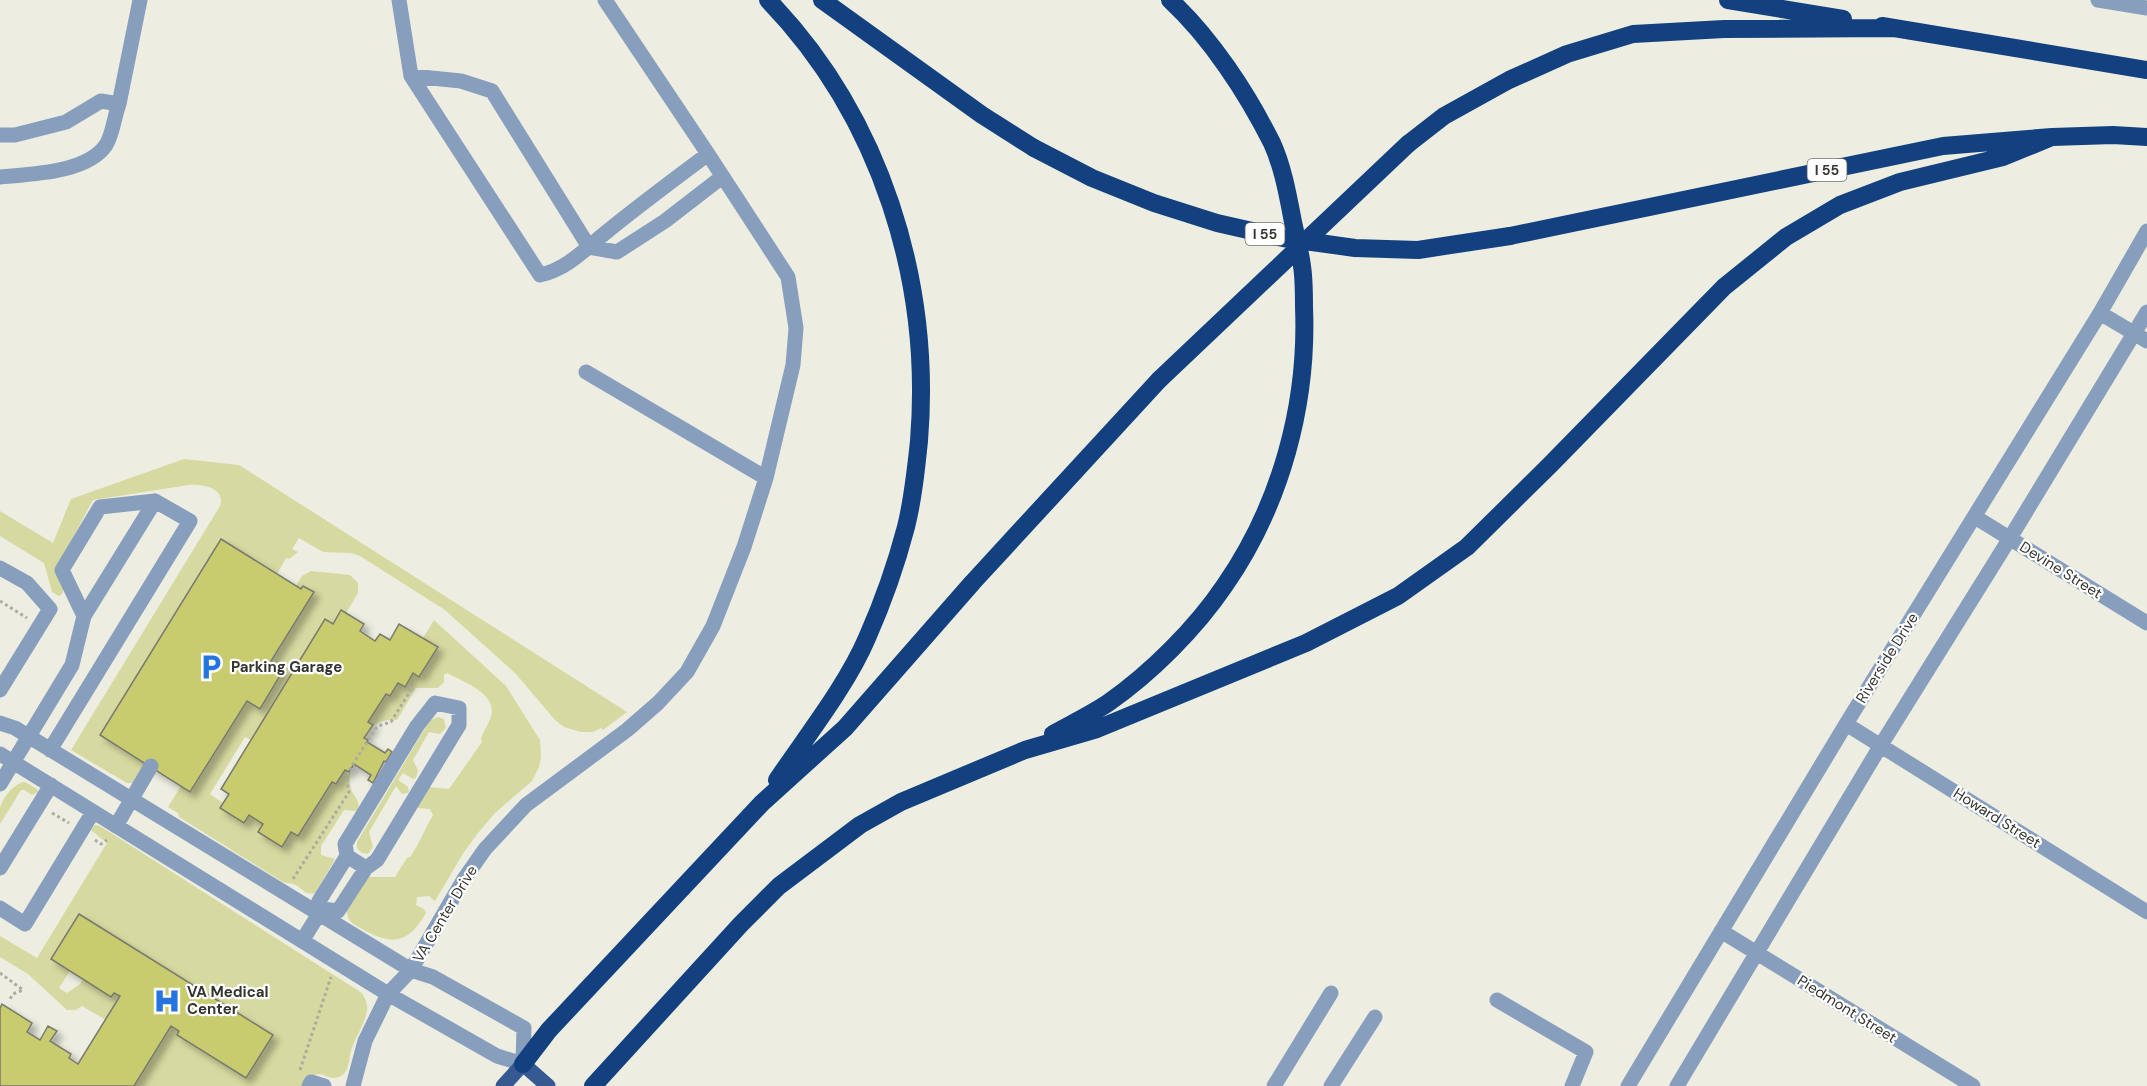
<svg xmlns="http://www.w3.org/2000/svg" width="2147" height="1086" font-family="'DM Sans',sans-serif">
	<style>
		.green { fill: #d6d9a0 }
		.building { fill: #c8cb6e; stroke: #797a6e; stroke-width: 1.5; filter: url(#shadow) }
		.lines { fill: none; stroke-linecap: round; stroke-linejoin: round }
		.path { stroke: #abaca1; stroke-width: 3; stroke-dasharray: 3 3; stroke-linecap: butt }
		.minor { stroke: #889ebd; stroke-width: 15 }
		.major { stroke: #345a91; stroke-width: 15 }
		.highway { stroke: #134180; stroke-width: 18 }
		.highway-bridge { stroke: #134180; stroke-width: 18 }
		.labels { text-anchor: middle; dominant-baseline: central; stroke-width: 4.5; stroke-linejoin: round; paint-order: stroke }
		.shield { fill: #fff; stroke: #72726e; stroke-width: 1.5 }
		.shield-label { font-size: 14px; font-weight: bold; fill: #353530 }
		.street-label { font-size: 15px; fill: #353530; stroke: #fff }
		.poi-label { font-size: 15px; font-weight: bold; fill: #353530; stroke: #fff; text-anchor: start }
	</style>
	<defs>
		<filter id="shadow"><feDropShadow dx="5.5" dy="5.5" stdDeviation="3" flood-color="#0004"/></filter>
	</defs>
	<rect width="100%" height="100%" fill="#edeee1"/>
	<!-- green -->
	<path class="green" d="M 184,459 L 239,465 L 627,712 L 603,730 L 601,728 L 593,732 L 581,732 L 564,727 L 555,720 L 516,674 L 445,610 L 360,556 L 351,553 L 323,552 L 299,538 L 292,549 L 298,552 L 289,559 L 286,558 L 277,574 L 221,539 L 100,734 L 148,764 L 133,783 L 127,783 L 120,779 L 71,750 L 220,506 C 226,488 202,484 189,485 L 93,500 L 57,567 L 64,589 L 62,594 L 59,596 L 52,592 L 44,563 L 0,536 L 0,511 L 53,543 L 71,499 Z
		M 311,571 L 350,575 L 358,583 L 358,593 L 346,613 L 341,610 L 333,624 L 325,620 L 251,740 L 245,737 L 210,794 L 223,803 L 220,808 L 244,823 L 249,815 L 263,824 L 259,831 L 282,846 L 291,832 L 298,836 L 332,782 L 336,784 L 345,770 L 350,773 C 350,779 349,784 351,789 C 354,798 362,801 357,811 L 344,810 L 321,846 L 321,855 L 335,859 L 315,893 C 303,896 303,887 293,884 C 290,883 286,883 283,882 L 179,817 L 178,813 L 168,807 L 181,786 L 191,792 L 247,701 L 260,709 L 284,669 L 271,661 L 313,592 L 304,586 L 301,589 L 296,586 L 302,576 Z
		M 434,620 L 506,686 L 540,740 L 541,758 L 539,767 L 532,781 L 495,813 L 478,833 L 464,852 L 435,901 L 429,896 L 417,897 L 416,905 L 424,909 L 426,913 C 408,944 393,946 362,929 C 355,925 348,922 347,913 C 347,901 361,886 367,877 L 395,877 L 407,858 L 411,856 C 420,842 425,829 433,815 L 430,809 L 418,808 L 418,805 L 428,787 L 449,789 L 482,742 L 481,738 C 484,731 489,723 491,716 C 498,694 462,681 447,673 L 444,675 L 444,682 L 438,688 L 416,688 L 397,720 C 388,719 380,721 373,726 L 368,722 L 386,694 L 390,696 L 398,683 L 405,687 L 413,673 L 420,677 L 438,647 L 423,638 Z
		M 438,717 L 444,719 L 446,728 L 440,734 L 429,732 L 413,760 L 418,770 L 416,778 L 413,779 L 403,773 L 398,780 L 407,786 L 409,790 L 408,793 L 402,794 L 396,786 L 369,832 L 373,847 L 368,854 L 362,853 L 357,848 L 357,842 L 424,730 L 431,720 Z
		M 25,782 L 37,789 L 38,792 L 32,795 L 24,790 L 21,790 L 0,824 C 0,820 0,814 0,809 C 2,798 14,783 25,782 Z
		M 95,825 L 100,826 L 362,993 C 365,998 368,1005 367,1011 C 365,1024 355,1037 351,1051 C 349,1058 349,1072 341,1076 C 323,1084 323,1061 304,1086 L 134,1086 L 171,1026 L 179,1031 L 177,1035 L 246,1078 L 272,1035 L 51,959 L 70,971 L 59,988 L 67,993 L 80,984 L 83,979 L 111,997 L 114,993 L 120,996 L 106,1020 L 82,1006 L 76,1010 L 67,1010 L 28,974 L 0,957 L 0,936 L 37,958 L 107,843 L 91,830 Z"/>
	<!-- building -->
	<path class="building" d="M 221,539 L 301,589 L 303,586 L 314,592 L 271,661 L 284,669 L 260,709 L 247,701 L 190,792 L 100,735 Z
		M 341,610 L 364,624 L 360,631 L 375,641 L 380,634 L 390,640 L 399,624 L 438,647 L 419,677 L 413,673 L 405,687 L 398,683 L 390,696 L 386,694 L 368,722 L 373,725 L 364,738 L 368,740 L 367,742 L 385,753 L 388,749 L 392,752 L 386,762 L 384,761 L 373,783 L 368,780 L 371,775 L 354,764 L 349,772 L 345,770 L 336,784 L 332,782 L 298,836 L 291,832 L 282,847 L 258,832 L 263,824 L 249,815 L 244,823 L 220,808 L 229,794 L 221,789 L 325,619 L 333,624 Z
		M 79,914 L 273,1035 L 246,1078 L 177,1035 L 179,1031 L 171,1026 L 134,1086 L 0,1086 L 0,1008 L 2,1004 L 32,1023 L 27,1032 L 40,1040 L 48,1026 L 57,1031 L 50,1041 L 71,1054 L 69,1058 L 78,1064 L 120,996 L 114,993 L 111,997 L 51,959 Z"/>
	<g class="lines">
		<!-- path -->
		<path class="path" d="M 0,601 L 27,618
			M 52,813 L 69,823
			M 95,840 L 101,844 L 107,840
			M 293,879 L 349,792 L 347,782 L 348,772 L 375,729 L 381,725 L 391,722 L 412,688 L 409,686
			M 0,973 L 23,990 L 13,994 L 10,999
			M 300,1070 L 331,977"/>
		<!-- minor -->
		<path class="minor" d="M 399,0 L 411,76 L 540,275 C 568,269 587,247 609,230 C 641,204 675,179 708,154
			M 2098,0 L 2147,8
			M 411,76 L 461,81 L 492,91 L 589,247 L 617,252 L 665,221 L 722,177
			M 0,135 L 15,135 L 66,122 L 101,101 L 119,104 L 140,0
			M 0,177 C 31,174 87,173 106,145 C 113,134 114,117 119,104
			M 2100,313 L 2147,341
			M 586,372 L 766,478
			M 1975,517 L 2147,623
			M 0,568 L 27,583 L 50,609 L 0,690
			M 0,723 L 15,728 L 411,970 L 433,977 L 524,1028 L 523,1064 L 497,1056 L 388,994 L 0,754
			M 1846,724 L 2147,912
			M 50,750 L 190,521 L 155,501
			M 0,784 L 72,665 L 84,616 L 155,501 L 100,507 L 62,570 L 84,616
			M 116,826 L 151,766
			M 0,868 L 51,785
			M 0,908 L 25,924 L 93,812
			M 322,909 L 338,911 L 366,868 L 377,860 L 459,725 L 459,708 L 435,703 L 417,726 L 345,844 L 347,856 L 366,868
			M 322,909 L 319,901 L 347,856
			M 1721,931 L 1973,1086
			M 302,941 L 322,909
			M 1497,1000 L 1586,1052 L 1572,1086
			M 309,1086 L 311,1082 L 324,1086
			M 353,1086 L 365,1041 L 388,994 L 411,970 L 464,879 L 485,849 L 526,805 L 627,730 L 658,703 L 687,672 L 713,626 L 744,547 L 766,478 L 793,365 L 796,328 L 788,277 L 708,154 L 605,0
			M 1274,1086 L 1331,993
			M 1331,1086 L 1375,1017
			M 1628,1086 L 1846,724 L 2100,313 L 2147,231
			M 1677,1086 L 1881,745 L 2010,538 L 2147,312"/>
		<!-- major -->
		<path class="major" d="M 503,1086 L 523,1064 L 548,1086"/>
		<!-- highway -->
		<path class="highway" d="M 768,0 C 881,117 932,281 919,441 C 916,470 913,499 906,527 C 896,565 883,602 867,638 C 847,685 806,737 777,780
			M 822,0 L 982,115 L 1034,148
			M 1728,0 L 1843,19
			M 1882,26 L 2147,70
			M 1408,144 L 1444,116 L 1509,80 L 1567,54 L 1633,34 L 1724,29 L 1894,28
			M 1510,236 L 1943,146 L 2052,137 L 2113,135 L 2147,137
			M 1053,734 C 1071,724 1090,715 1108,703 C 1151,673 1196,628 1225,585 C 1281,504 1308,404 1304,307 C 1304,293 1304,279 1302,266 C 1300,251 1296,236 1293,222 C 1288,196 1283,167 1272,143 C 1247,93 1211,38 1170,0
			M 523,1064 L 549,1030 L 762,803 L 845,728 L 973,582 L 1159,380
			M 593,1086 L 741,924 L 779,886 L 860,825 L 901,802 L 1025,750 L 1097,729 L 1306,643 L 1398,596 L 1467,547 L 1550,465 L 1724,287 L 1786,237 L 1840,205 L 1900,182 L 2003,157 L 2052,137"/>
		<!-- highway-bridge -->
		<path class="highway-bridge" d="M 1034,148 L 1092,178 L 1154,203 L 1217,223 L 1283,238 L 1355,248 L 1418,250 L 1510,236
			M 1159,380 L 1408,144"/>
	</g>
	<!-- icons -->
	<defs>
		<symbol id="parking-bare" viewBox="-9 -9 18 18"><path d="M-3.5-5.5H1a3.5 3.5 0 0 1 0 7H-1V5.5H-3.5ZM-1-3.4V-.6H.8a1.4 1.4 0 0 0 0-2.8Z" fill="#2574df" stroke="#fff" stroke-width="2.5" paint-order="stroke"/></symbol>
		<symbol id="hospital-bare" viewBox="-9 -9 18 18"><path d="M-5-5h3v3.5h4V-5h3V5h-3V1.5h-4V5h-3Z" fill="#2574df" stroke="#fff" stroke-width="2.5" paint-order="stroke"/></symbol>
	</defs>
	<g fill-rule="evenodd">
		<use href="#parking-bare" x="192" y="648" width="38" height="38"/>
		<use href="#hospital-bare" x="148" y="982" width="38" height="38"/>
	</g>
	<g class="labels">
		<!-- shield labels -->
		<g class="shield">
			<rect x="1807.5" y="159" width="39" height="22" rx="4.5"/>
			<rect x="1245.5" y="223" width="39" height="22" rx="4.5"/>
		</g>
		<g class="shield-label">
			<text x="1827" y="170">I 55</text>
			<text x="1265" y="234">I 55</text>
		</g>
		<!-- street labels -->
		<g class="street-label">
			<text transform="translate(2061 570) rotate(32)">Devine Street</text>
			<text transform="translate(1887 658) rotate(-58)">Riverside Drive</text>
			<text transform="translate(1997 818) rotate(32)">Howard Street</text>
			<text transform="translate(445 914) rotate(-59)">VA Center Drive</text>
			<text transform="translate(1847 1009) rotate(32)">Piedmont Street</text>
		</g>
		<!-- poi labels -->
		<g class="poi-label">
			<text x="231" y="667">Parking Garage</text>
			<text x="187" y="992">VA Medical<tspan x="187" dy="17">Center</tspan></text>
		</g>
	</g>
</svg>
